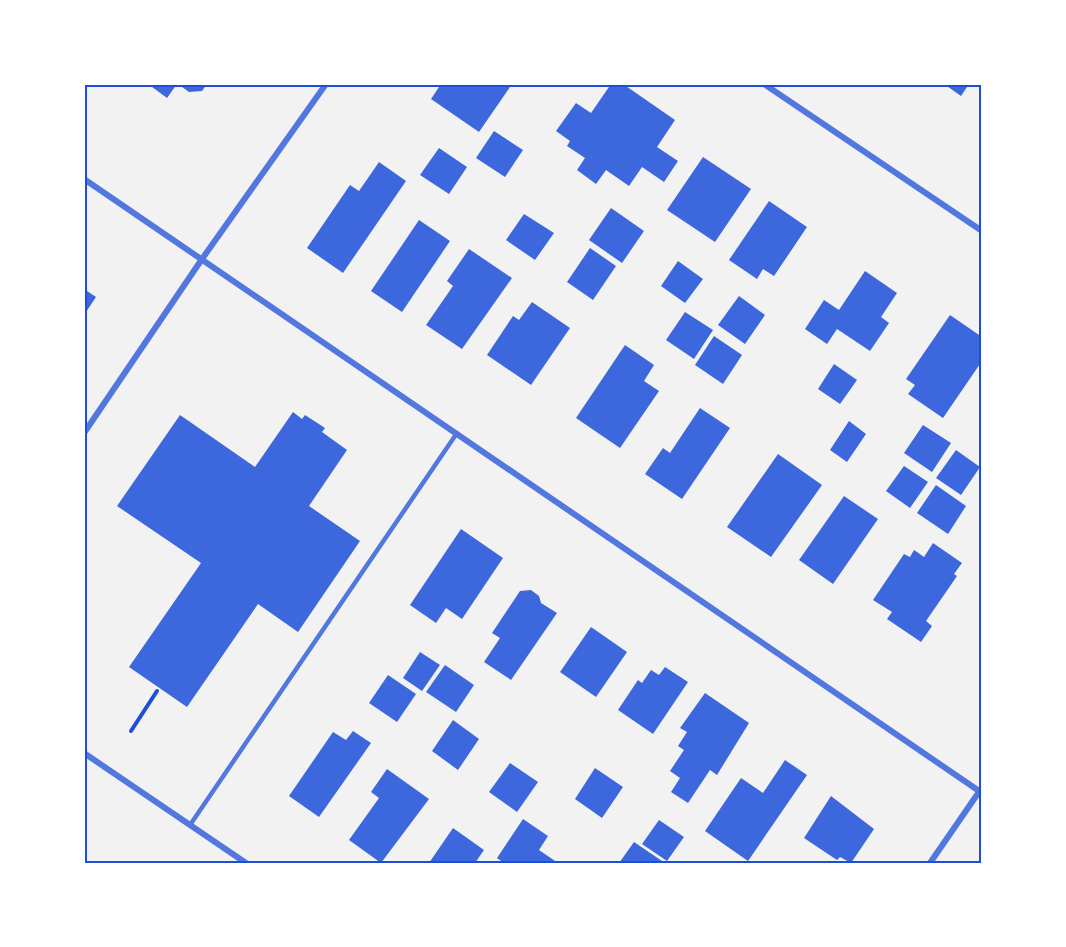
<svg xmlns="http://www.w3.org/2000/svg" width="1066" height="947" font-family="'Roboto Condensed',sans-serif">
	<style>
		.building { fill: #3d67dc }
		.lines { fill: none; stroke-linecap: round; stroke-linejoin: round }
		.path { stroke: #1d4ed8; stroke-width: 4 }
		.service { stroke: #5277de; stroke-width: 4.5 }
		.minor { stroke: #5277de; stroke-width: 6 }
		.neatline { fill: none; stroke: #1d4ed8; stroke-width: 2 }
	</style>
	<rect width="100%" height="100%" fill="#f2f2f2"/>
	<!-- building -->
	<path class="building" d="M 148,84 L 177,84 L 167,98 Z
		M 178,84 L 207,84 L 202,91 L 189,92 Z
		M 441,84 L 512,84 L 479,132 L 431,99 Z
		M 611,84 L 623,84 L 675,120 L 657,147 L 678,161 L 664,182 L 642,167 L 629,186 L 606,170 L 596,184 L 577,170 L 585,158 L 567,146 L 570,141 L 556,131 L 576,103 L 591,113 Z
		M 944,84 L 969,84 L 961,96 Z
		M 494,131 L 523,150 L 505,177 L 476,158 Z
		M 439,148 L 467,167 L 449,194 L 420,175 Z
		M 703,157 L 751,189 L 715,242 L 667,210 Z
		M 379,162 L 406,181 L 343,273 L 307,248 L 350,185 L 359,191 Z
		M 769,201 L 807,227 L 774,276 L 763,269 L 757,279 L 729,260 Z
		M 611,208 L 644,231 L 622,263 L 589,240 Z
		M 524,214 L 554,233 L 535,260 L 506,240 Z
		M 419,220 L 450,241 L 402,312 L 371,291 Z
		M 590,248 L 616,266 L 593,300 L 567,282 Z
		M 469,249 L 512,278 L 462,349 L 426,325 L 453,286 L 447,281 Z
		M 678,261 L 703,279 L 685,303 L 661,286 Z
		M 865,271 L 897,293 L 881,317 L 889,323 L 870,351 L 837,329 L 827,344 L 805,329 L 824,300 L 839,310 Z
		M 84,289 L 96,297 L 84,315 Z
		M 739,296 L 765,315 L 745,344 L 718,325 Z
		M 532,302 L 570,328 L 531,385 L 487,355 L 513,316 L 519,320 Z
		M 685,312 L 713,330 L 694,359 L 666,340 Z
		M 950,315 L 982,337 L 982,361 L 943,418 L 908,394 L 915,385 L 906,379 Z
		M 714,336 L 742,355 L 723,384 L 695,365 Z
		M 625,345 L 654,365 L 644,381 L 659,391 L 620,448 L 576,418 Z
		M 834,364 L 857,380 L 840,404 L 818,389 Z
		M 700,408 L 730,428 L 682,499 L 645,474 L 663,448 L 670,453 Z
		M 293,412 L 302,419 L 305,415 L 325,428 L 322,432 L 347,450 L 309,506 L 360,541 L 298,632 L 258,604 L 187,707 L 129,667 L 201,563 L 117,506 L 180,415 L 255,467 Z
		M 849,421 L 866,434 L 847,462 L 830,450 Z
		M 923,425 L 951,443 L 932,472 L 904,453 Z
		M 956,450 L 980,467 L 961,495 L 936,478 Z
		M 778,454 L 822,485 L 771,557 L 727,527 Z
		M 904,466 L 928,482 L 910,508 L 886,491 Z
		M 936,485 L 966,506 L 948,534 L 917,513 Z
		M 844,496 L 878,519 L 833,584 L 799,560 Z
		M 461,529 L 503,558 L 462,619 L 446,608 L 436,623 L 410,605 Z
		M 933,543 L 962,563 L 954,574 L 957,576 L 926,621 L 932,626 L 921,642 L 887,619 L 892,612 L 873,600 L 904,554 L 910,557 L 914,550 L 924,557 Z
		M 531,590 L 539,596 L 541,603 L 557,613 L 511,680 L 484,662 L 500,638 L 492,633 L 520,591 Z
		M 591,627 L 627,652 L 596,697 L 560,672 Z
		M 420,652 L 440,665 L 422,691 L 403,678 Z
		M 445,665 L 474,685 L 456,712 L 426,692 Z
		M 665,667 L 688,682 L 653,734 L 618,710 L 638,680 L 642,683 L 651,670 L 659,675 Z
		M 388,675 L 416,694 L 397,722 L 369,703 Z
		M 705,693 L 749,723 L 717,775 L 710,770 L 688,803 L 671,792 L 680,778 L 670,771 L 684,750 L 678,746 L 687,732 L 680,728 Z
		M 453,720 L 479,739 L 458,770 L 432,751 Z
		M 353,731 L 371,743 L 319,817 L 289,796 L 333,732 L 346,740 Z
		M 785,760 L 807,775 L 748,861 L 705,831 L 741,778 L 763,793 Z
		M 510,763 L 538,782 L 517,812 L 489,792 Z
		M 595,768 L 623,787 L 602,818 L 575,799 Z
		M 387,769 L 429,799 L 381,863 L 349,840 L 379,798 L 371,792 Z
		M 831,796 L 874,829 L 851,863 L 840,857 L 837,860 L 804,838 Z
		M 523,819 L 548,836 L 539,850 L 558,863 L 504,863 L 497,858 Z
		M 659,820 L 684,837 L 667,861 L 642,844 Z
		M 453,828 L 484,850 L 475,863 L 429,863 Z
		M 634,842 L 665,863 L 619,863 Z"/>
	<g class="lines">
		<!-- path -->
		<path class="path" d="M 131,731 L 157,691"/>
		<!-- service -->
		<path class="service" d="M 190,825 L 457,433"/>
		<!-- minor -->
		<path class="minor" d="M 764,84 L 982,231
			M 84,179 L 982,793
			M 84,433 L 202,259 L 326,84
			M 84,753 L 246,863
			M 930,863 L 981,789"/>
	</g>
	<!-- border -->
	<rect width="1066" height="947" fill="none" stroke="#ffffff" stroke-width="171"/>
	<rect x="86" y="86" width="894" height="776" class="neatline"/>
</svg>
